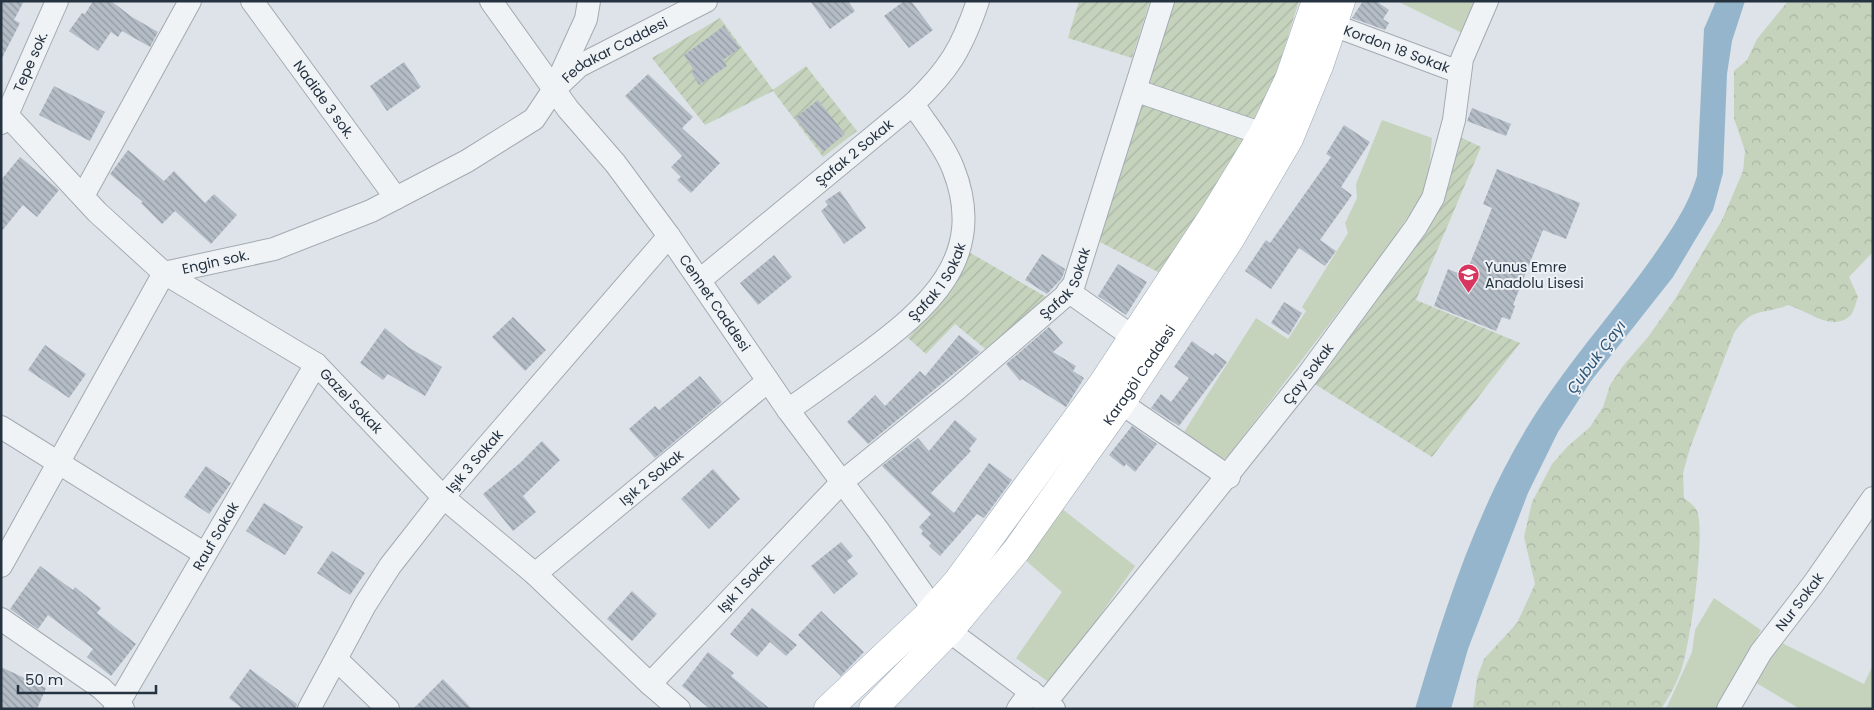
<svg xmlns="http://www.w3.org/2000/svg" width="1874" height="710" font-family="Poppins,sans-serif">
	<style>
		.grass { fill: #c5d3bd }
		.forest { fill: url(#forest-crowns) }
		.garden { fill: url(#garden-furrows) }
		.water { fill: #95b5cc }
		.building { fill: url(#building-back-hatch) }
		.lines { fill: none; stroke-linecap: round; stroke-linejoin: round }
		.minor-casing { stroke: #a2aab2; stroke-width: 24 }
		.major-casing { stroke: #9ba8b5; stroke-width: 29 }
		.minor { stroke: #f0f3f6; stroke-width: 22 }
		.major { stroke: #fff; stroke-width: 28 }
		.labels { text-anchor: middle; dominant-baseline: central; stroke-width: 4; stroke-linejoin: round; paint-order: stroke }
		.street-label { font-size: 14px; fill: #253240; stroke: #edf1f6 }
		.poi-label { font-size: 14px; fill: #253240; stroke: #edf1f6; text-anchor: start }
		.water-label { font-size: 15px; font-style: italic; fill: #2c5577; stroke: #edf1f6 }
	</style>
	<defs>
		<pattern id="forest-crowns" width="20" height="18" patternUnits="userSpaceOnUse" patternTransform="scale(1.25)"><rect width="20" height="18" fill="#c5d3bd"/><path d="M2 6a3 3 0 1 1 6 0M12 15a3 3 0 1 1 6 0" fill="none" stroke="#a9b6a4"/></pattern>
		<pattern id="garden-furrows" width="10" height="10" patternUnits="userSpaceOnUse" patternTransform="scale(1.25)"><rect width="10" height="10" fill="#c5d3bd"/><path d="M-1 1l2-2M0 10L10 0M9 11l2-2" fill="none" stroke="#a9b6a4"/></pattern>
		<pattern id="building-back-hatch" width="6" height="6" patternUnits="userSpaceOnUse" patternTransform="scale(1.25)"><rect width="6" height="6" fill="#b4bcc6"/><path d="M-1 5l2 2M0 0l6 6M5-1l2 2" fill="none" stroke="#9299a2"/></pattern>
	</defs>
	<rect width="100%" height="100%" fill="#dde3e8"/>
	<!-- grass -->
	<path class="grass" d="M 1397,1 L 1476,1 L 1462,33 Z
		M 1382,120 L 1432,138 L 1429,172 L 1423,193 L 1412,211 L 1384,252 L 1227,458 L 1221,459 L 1184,432 L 1256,318 L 1288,339 L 1306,311 L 1302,307 L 1348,233 L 1345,223 L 1357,198 L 1356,184 Z
		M 1061,508 L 1135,566 L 1051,684 L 1016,658 L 1062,592 L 1024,559 Z
		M 1714,598 L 1761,630 L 1715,709 L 1666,709 L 1692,652 L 1695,630 Z
		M 1780,642 L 1864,684 L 1873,665 L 1873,709 L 1800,709 L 1753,681 Z"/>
	<!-- forest -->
	<path class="forest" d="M 1788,1 L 1873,1 L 1873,252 L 1849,277 L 1858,297 C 1856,302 1854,311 1851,315 C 1833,333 1808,311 1788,305 C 1761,316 1753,306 1734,333 L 1690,448 L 1683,473 L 1684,498 C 1688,501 1695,506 1697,511 C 1706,533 1690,647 1681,671 C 1676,684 1669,697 1661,709 L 1473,709 L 1477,678 L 1484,659 L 1517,623 L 1535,584 L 1524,537 L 1532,502 L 1552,464 L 1568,446 L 1590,427 L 1603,407 L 1610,385 L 1623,366 L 1648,337 L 1675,299 L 1722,220 L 1743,171 L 1745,151 L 1734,118 L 1734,71 L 1747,60 L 1757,39 Z"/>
	<!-- garden -->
	<path class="garden" d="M 1079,1 L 1150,1 L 1132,58 L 1068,38 Z
		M 1168,1 L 1299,1 L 1275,78 L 1253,122 L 1143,87 Z
		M 720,18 L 773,90 L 806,66 L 857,131 L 823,157 L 773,91 L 705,125 L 652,58 Z
		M 1142,101 L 1251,137 L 1162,274 L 1096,240 Z
		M 1460,137 L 1481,147 L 1416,300 L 1520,343 L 1432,457 L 1313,383 L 1432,222 L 1442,201 Z
		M 967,251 L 1048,298 L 989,352 L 955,324 L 926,354 L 908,338 L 942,299 Z"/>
	<!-- water -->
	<path class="water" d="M 1716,1 L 1745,1 L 1732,41 L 1727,74 L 1723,173 L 1713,210 L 1673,277 L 1591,381 L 1558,432 L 1528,493 L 1468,649 L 1451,709 L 1415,709 C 1448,598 1484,485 1551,391 C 1583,345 1620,303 1652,258 C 1670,232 1688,207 1697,176 L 1704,29 Z"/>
	<!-- building -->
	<path class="building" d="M 1,1 L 24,1 L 14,20 L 20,23 L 1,60 Z
		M 93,1 L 111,1 L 132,17 L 158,32 L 150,47 L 122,31 L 118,37 L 111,32 L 98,51 L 69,31 L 82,13 L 85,14 Z
		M 810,1 L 848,1 L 855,11 L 830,29 Z
		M 904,1 L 911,1 L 933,30 L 909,48 L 884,16 Z
		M 1363,1 L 1376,1 L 1389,10 L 1383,19 L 1389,23 L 1385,30 L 1352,18 Z
		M 724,26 L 740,48 L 723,60 L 727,66 L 699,85 L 691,72 L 694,70 L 684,55 Z
		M 404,62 L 421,87 L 387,111 L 370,86 Z
		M 648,74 L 693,117 L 682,128 L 720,163 L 691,193 L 677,180 L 681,177 L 671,167 L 682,156 L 625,96 Z
		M 54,86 L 105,112 L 90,141 L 39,115 Z
		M 818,100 L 845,134 L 823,152 L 795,118 Z
		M 1472,108 L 1511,124 L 1506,136 L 1467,121 Z
		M 1344,125 L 1370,142 L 1341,187 L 1352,195 L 1320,240 L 1336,251 L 1325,266 L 1299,248 L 1271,289 L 1245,271 L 1266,240 L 1270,243 L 1331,157 L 1326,154 Z
		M 128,150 L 164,181 L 174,171 L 205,203 L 214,194 L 237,215 L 211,244 L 175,211 L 162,224 L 141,203 L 143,202 L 110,174 Z
		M 20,157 L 59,190 L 37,217 L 23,205 L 1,232 L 1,180 Z
		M 1497,169 L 1580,203 L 1566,239 L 1543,230 L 1513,305 L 1515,306 L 1510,320 L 1502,317 L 1496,331 L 1434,306 L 1448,269 L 1465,276 L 1492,208 L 1483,204 Z
		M 840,191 L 866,228 L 844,244 L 821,211 L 828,205 L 825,201 Z
		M 1042,254 L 1065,269 L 1062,278 L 1047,294 L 1025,280 Z
		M 774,255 L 792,277 L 758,305 L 740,283 Z
		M 1118,264 L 1147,282 L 1126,315 L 1098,296 Z
		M 1284,302 L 1302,313 L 1289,335 L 1271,323 Z
		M 513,317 L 546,350 L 525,371 L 492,337 Z
		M 1049,327 L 1063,343 L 1053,352 L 1076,366 L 1073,371 L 1084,378 L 1066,407 L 1022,379 L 1020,381 L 1006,364 Z
		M 385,328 L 408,347 L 442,367 L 425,396 L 388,374 L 383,380 L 360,363 Z
		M 959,335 L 980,352 L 868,444 L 847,422 L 875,395 L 885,406 L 920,371 L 925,376 Z
		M 1192,341 L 1213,356 L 1215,353 L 1227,362 L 1179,426 L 1151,408 L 1161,394 L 1171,402 L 1189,378 L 1174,367 Z
		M 45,345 L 86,374 L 69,398 L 28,370 Z
		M 700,376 L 722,402 L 655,458 L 629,429 L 655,406 L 659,410 Z
		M 955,420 L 977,439 L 969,449 L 971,451 L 931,493 L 954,513 L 989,463 L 1012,480 L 984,518 L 977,514 L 940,556 L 929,546 L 931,543 L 921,534 L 923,531 L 919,527 L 931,514 L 882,466 L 918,438 L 929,451 Z
		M 1132,426 L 1157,444 L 1135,472 L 1126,464 L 1124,467 L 1109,455 Z
		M 542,441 L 560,460 L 523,496 L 536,512 L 513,531 L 483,494 L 520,463 Z
		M 206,466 L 231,483 L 209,514 L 184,497 Z
		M 713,469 L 740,499 L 709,529 L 681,499 Z
		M 264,503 L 303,527 L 285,555 L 246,531 Z
		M 841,542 L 853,556 L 847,561 L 858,574 L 834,594 L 811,566 Z
		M 332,551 L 365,573 L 350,595 L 317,573 Z
		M 40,566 L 73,590 L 75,587 L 101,608 L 97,613 L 136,644 L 111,676 L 87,657 L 93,649 L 48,615 L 38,629 L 10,609 Z
		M 632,591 L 657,614 L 632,641 L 607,619 Z
		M 752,608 L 797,645 L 786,656 L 770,642 L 757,657 L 730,634 Z
		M 821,611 L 864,652 L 841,676 L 798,635 Z
		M 708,652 L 734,673 L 731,676 L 770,709 L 710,709 L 682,686 Z
		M 1,667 L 46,688 L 37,709 L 1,709 Z
		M 250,669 L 297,704 L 296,709 L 243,709 L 229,698 Z
		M 443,679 L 472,709 L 413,709 Z"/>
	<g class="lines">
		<defs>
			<g id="minor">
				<path id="s1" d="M 252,1 L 396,198"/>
				<path id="s2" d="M 491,1 L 568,109 L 615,163 L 669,236 L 788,410 L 878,530 L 949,631 L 1054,709"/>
				<path id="s3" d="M 1333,25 L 1459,72"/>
				<path id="s4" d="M 560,84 L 579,66 L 706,1"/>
				<path d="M 1137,91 L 1263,134"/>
				<path id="s5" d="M 7,115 L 97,212 L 164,273 L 316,364 L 444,498 L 535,574 L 650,684 L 679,709"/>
				<path id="s6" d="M 1,123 L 7,115 L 57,1"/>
				<path d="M 83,196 L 190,1"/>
				<path id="s7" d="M 700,280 L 913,104 C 949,70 962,48 978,1"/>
				<path d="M 1068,291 L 1133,337"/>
				<path d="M 1121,403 L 1229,477"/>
				<path id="s8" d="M 788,410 C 813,393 837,375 862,357 C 927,309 989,258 953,168 C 944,145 926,124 913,104"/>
				<path d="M 1,427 L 205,554"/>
				<path id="s9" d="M 1,566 L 164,273 L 274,249 L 371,211 L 467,161 L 534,119 L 554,89 L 586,19 L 589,1"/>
				<path id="s10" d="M 535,574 L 768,381"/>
				<path d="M 1,619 L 101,688 L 123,709"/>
				<path d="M 337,660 L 388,709"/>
				<path id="s11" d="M 650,684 L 842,482 L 957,389 L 1065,296 L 1074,284 L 1163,1"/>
				<path id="s12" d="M 1046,702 L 1307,376 L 1416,227 L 1433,198 L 1454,120 L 1462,59 L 1487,1"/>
				<path id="s13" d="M 115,709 L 316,364"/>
				<path id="s14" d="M 309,709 L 365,605 L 390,566 L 451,488 L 669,236"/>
				<path d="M 1018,709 L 1031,691"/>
				<path id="s15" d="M 1728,709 L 1761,652 L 1814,583 L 1873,498"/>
			</g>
			<g id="major">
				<path d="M 828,709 L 926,617 L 957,582 L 1103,383 L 1213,216 L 1263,134 L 1289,79 L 1316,1"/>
				<path id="s16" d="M 873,709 L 949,631 L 1016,551 L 1121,403 L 1229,241 L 1289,139 L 1319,66 L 1341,1"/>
			</g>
		</defs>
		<!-- minor casing -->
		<use href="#minor" class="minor-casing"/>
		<!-- major casing -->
		<use href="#major" class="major-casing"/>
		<!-- minor -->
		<use href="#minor" class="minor"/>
		<!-- major -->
		<use href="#major" class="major"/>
	</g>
	<!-- icons -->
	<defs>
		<symbol id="school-pin" viewBox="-11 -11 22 30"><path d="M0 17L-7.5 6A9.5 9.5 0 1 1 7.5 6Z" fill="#d9365f" stroke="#edf1f6"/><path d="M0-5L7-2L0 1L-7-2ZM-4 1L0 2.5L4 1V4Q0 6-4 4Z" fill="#fff"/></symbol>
	</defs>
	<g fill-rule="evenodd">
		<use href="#school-pin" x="1456" y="262" width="25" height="34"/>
	</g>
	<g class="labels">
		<!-- street labels -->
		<g class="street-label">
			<text stroke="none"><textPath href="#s3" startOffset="68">Kordon 18 Sokak</textPath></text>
			<text stroke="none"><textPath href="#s4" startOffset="65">Fedakar Caddesi</textPath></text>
			<text stroke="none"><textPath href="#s6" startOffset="68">Tepe sok.</textPath></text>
			<text stroke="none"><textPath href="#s1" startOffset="122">Nadide 3 sok.</textPath></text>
			<text stroke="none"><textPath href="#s7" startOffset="200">Şafak 2 Sokak</textPath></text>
			<text stroke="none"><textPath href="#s9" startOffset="388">Engin sok.</textPath></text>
			<text stroke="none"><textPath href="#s8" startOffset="199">Şafak 1 Sokak</textPath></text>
			<text stroke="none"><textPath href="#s11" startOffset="580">Şafak Sokak</textPath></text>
			<text stroke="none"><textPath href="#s2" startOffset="376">Cennet Caddesi</textPath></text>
			<text stroke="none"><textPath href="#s12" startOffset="420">Çay Sokak</textPath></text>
			<text stroke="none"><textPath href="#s16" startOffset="428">Karagöl Caddesi</textPath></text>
			<text stroke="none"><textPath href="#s5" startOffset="451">Gazel Sokak</textPath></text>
			<text stroke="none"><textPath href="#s14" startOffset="299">Işık 3 Sokak</textPath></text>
			<text stroke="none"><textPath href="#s10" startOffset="151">Işık 2 Sokak</textPath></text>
			<text stroke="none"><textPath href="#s13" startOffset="200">Rauf Sokak</textPath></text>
			<text stroke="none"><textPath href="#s11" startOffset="139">Işık 1 Sokak</textPath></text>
			<text stroke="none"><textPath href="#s15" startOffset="129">Nur Sokak</textPath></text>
		</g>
		<!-- poi labels -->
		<g class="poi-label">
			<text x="1485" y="267">Yunus Emre<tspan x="1485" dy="16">Anadolu Lisesi</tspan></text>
		</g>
		<!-- water labels -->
		<g class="water-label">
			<text transform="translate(1596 357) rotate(-53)">Çubuk Çayı</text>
		</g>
	</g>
	<!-- border -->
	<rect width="1874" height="710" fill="none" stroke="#253240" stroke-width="5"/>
	<!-- scale -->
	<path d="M18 685v8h138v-8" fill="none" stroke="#253240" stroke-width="2.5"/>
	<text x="25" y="685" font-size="15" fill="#253240" stroke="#edf1f6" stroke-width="4" paint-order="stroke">50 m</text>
</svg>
